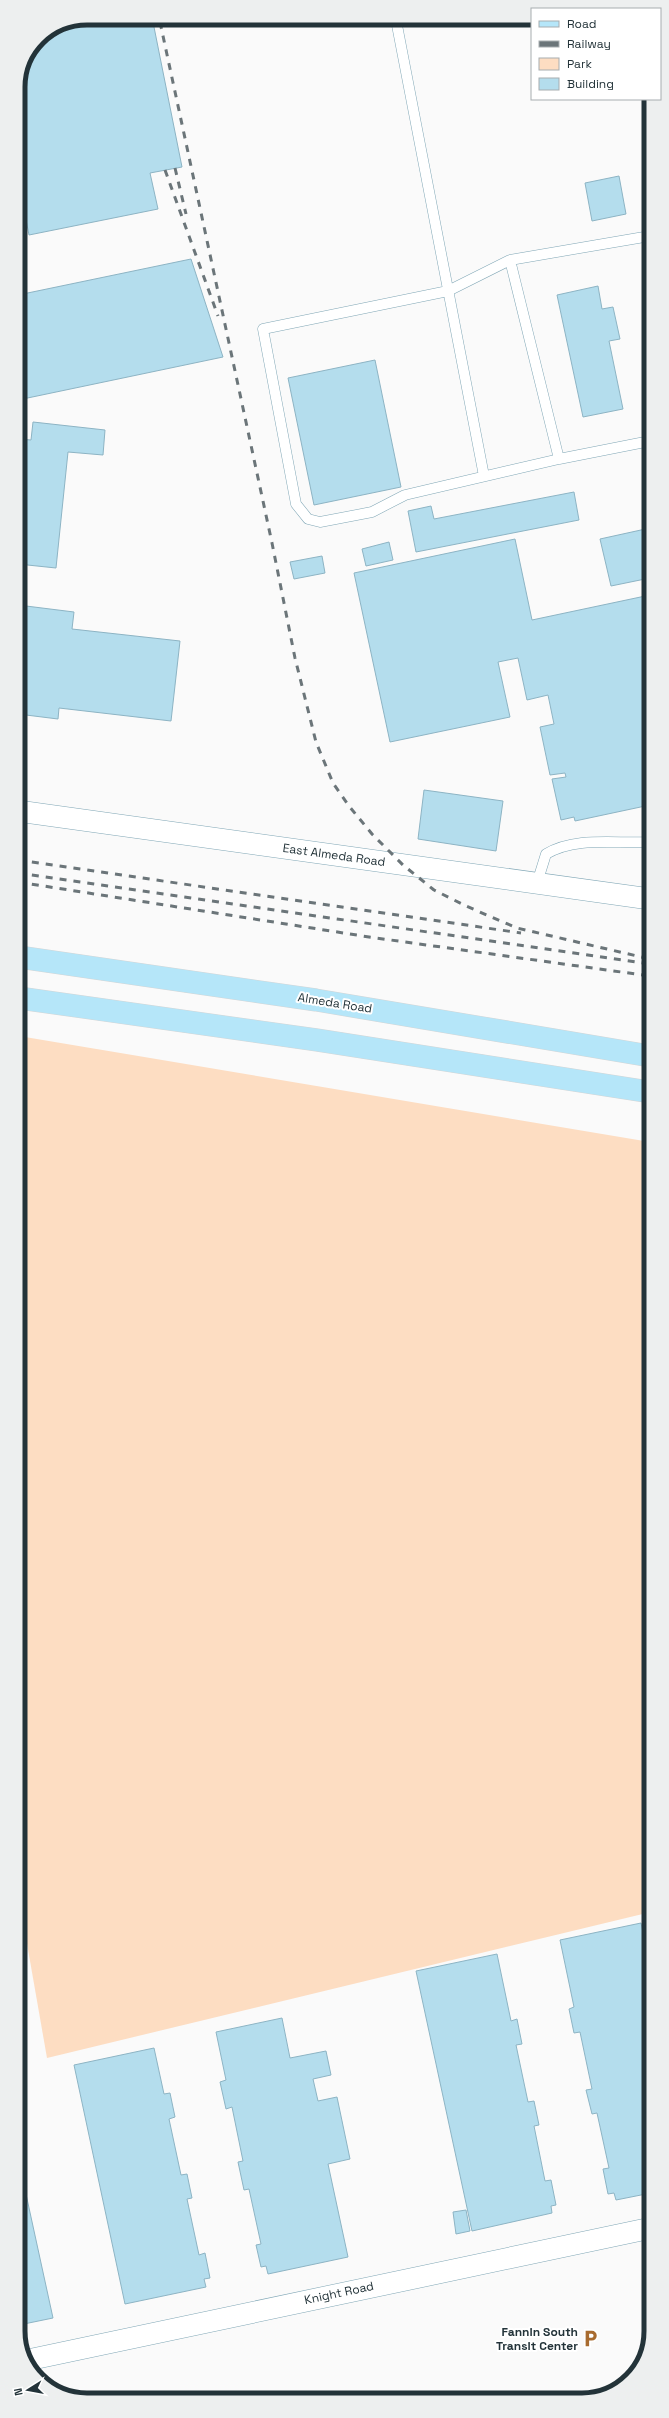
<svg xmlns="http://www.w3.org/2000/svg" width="669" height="2418" font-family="'Space Grotesk',sans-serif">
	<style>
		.green { fill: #fdddc2 }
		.building { fill: #b4dded; stroke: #8db4c4 }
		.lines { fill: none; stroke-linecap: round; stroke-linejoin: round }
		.service-casing { stroke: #80a7b6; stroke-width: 11 }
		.minor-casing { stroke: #80a7b6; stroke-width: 22 }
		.primary-casing { stroke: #d3d6d7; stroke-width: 23 }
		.service { stroke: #fff; stroke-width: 10 }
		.minor { stroke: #fff; stroke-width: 21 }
		.primary { stroke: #b5e6f9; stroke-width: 22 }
		.rail { stroke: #6b7579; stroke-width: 3; stroke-dasharray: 7 7; stroke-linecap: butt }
		.labels { text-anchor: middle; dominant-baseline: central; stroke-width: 4; stroke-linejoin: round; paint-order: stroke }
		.street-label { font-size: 12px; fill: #233339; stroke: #fff }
		.poi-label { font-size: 12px; font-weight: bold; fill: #233339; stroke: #fff; text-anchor: end }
		.rim { fill: none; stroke: #233339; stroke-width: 5 }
	</style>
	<rect width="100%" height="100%" fill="#fafafa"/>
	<!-- green -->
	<path class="green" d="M 19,1036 L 650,1142 L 651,1912 L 47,2058 L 19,1898 Z"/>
	<!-- building -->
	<path class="building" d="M 153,22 L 182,167 L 150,173 L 158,209 L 29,235 L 22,199 L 18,200 L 18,87 L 23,60 L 38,38 L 61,23 Z
		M 619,176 L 626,214 L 592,221 L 585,183 Z
		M 191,259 L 223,357 L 18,400 L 18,295 Z
		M 598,286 L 602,309 L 613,307 L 620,339 L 609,341 L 623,409 L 583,417 L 557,295 Z
		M 375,360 L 401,487 L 314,505 L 288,378 Z
		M 33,422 L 105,430 L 103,455 L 68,452 L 56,568 L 18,564 L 18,439 L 31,440 Z
		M 574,492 L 579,520 L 416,552 L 408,511 L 431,506 L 434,519 Z
		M 650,528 L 650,578 L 611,586 L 600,539 Z
		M 515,539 L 532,620 L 650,595 L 650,805 L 575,821 L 574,817 L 561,820 L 552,779 L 566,777 L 565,773 L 550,775 L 540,727 L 554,724 L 548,695 L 527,700 L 518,658 L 498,662 L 510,717 L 390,742 L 354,573 Z
		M 389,542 L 393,560 L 366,566 L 362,549 Z
		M 322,556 L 325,573 L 294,579 L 290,562 Z
		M 18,605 L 74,612 L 72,629 L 180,641 L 171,721 L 59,708 L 58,719 L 18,714 Z
		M 424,790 L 503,801 L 496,851 L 418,839 Z
		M 641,1923 L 651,1971 L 651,2193 L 616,2200 L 614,2193 L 608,2194 L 603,2169 L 609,2168 L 597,2113 L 592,2114 L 586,2090 L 592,2089 L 580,2032 L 574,2033 L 569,2009 L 574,2007 L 560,1940 Z
		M 497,1954 L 511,2021 L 517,2019 L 522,2044 L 516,2045 L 528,2102 L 534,2101 L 539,2125 L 534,2126 L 545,2181 L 551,2180 L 556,2205 L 551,2206 L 552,2213 L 472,2231 L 416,1971 Z
		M 282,2018 L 290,2058 L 326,2051 L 331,2075 L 313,2079 L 318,2101 L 337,2097 L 350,2159 L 328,2164 L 348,2257 L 268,2274 L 266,2266 L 261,2267 L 256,2245 L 261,2244 L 249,2189 L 244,2190 L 238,2162 L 243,2161 L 232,2107 L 226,2109 L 220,2082 L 226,2080 L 216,2032 Z
		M 154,2048 L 164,2094 L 170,2093 L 175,2117 L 169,2119 L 181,2175 L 187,2174 L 192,2198 L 187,2199 L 199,2255 L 205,2253 L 210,2278 L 204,2279 L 206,2287 L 125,2304 L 74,2065 Z
		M 19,2162 L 53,2318 L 19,2325 Z
		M 466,2210 L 470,2231 L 456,2234 L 453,2212 Z"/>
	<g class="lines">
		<defs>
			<path id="service" d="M 396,20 L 484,476
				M 510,260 L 448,291 L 263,329 L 296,504 L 308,519 L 320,522 L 372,512 L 405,495 L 559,459 L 650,441
				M 559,459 L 510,260 L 650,236
				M 537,883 L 546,854 C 576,836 616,844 650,842"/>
			<path id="minor" d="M 18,811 L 650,899
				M 28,2360 L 651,2228"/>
			<path id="primary" d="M 19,957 L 316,1000 L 650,1056
				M 19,998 L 317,1040 L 650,1092"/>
		</defs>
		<!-- service casing -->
		<use href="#service" class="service-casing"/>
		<!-- minor casing -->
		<use href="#minor" class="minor-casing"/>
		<!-- primary casing -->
		<use href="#primary" class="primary-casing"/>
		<!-- service -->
		<use href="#service" class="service"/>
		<!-- minor -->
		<use href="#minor" class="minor"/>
		<!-- primary -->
		<use href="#primary" class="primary"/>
		<!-- rail -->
		<path class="rail" d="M 160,22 L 272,543 L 295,658 L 316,742 L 333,783 L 349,806 L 372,834 L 403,865 L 434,890 L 466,906 L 517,928 L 650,959
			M 175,168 L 186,214
			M 165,170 L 218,316
			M 18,860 L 521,933
			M 18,873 L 650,964
			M 18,882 L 369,937 L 650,976"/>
	</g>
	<!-- icons -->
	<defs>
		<symbol id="parking-bare" viewBox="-9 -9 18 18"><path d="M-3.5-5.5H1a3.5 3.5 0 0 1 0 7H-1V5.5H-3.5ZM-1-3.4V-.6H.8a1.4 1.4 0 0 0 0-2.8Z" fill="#a86b2f" stroke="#fff" stroke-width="2.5" paint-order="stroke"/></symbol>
	</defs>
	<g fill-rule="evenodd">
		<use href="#parking-bare" x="578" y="2326" width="25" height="25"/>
	</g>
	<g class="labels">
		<!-- street labels -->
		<g class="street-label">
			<text transform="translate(334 855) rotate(8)">East Almeda Road</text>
			<text transform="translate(335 1003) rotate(9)">Almeda Road</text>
			<text transform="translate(339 2293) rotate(-12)">Knight Road</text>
		</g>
		<!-- poi labels -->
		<g class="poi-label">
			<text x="578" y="2332">Fannin South<tspan x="578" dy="14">Transit Center</tspan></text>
		</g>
	</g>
	<!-- crop -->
	<path d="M0 0H669V2418H0ZM87 25H582A62 62 0 0 1 644 87V2331A62 62 0 0 1 582 2393H87A62 62 0 0 1 25 2331V87A62 62 0 0 1 87 25Z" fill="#edefef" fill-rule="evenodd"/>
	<path class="rim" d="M87 25H582A62 62 0 0 1 644 87V2331A62 62 0 0 1 582 2393H87A62 62 0 0 1 25 2331V87A62 62 0 0 1 87 25Z"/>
	<!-- legend -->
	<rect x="531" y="8" width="130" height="92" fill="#ffffff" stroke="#a7adb0"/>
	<rect x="539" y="21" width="20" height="6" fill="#b5e6f9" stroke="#a7adb0"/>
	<text x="567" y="28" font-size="12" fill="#233339">Road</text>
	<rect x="539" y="41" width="20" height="6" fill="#6b7579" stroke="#a7adb0"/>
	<text x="567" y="48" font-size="12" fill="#233339">Railway</text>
	<rect x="539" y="58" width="20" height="12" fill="#fdddc2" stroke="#a7adb0"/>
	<text x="567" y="68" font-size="12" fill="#233339">Park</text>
	<rect x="539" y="78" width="20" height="12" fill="#b4dded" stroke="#a7adb0"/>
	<text x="567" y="88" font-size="12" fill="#233339">Building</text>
	<!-- north arrow -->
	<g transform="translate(28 2390) rotate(259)" stroke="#ffffff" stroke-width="3" paint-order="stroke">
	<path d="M0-3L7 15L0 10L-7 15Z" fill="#233339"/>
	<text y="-6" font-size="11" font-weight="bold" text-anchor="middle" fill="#233339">N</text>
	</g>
</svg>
